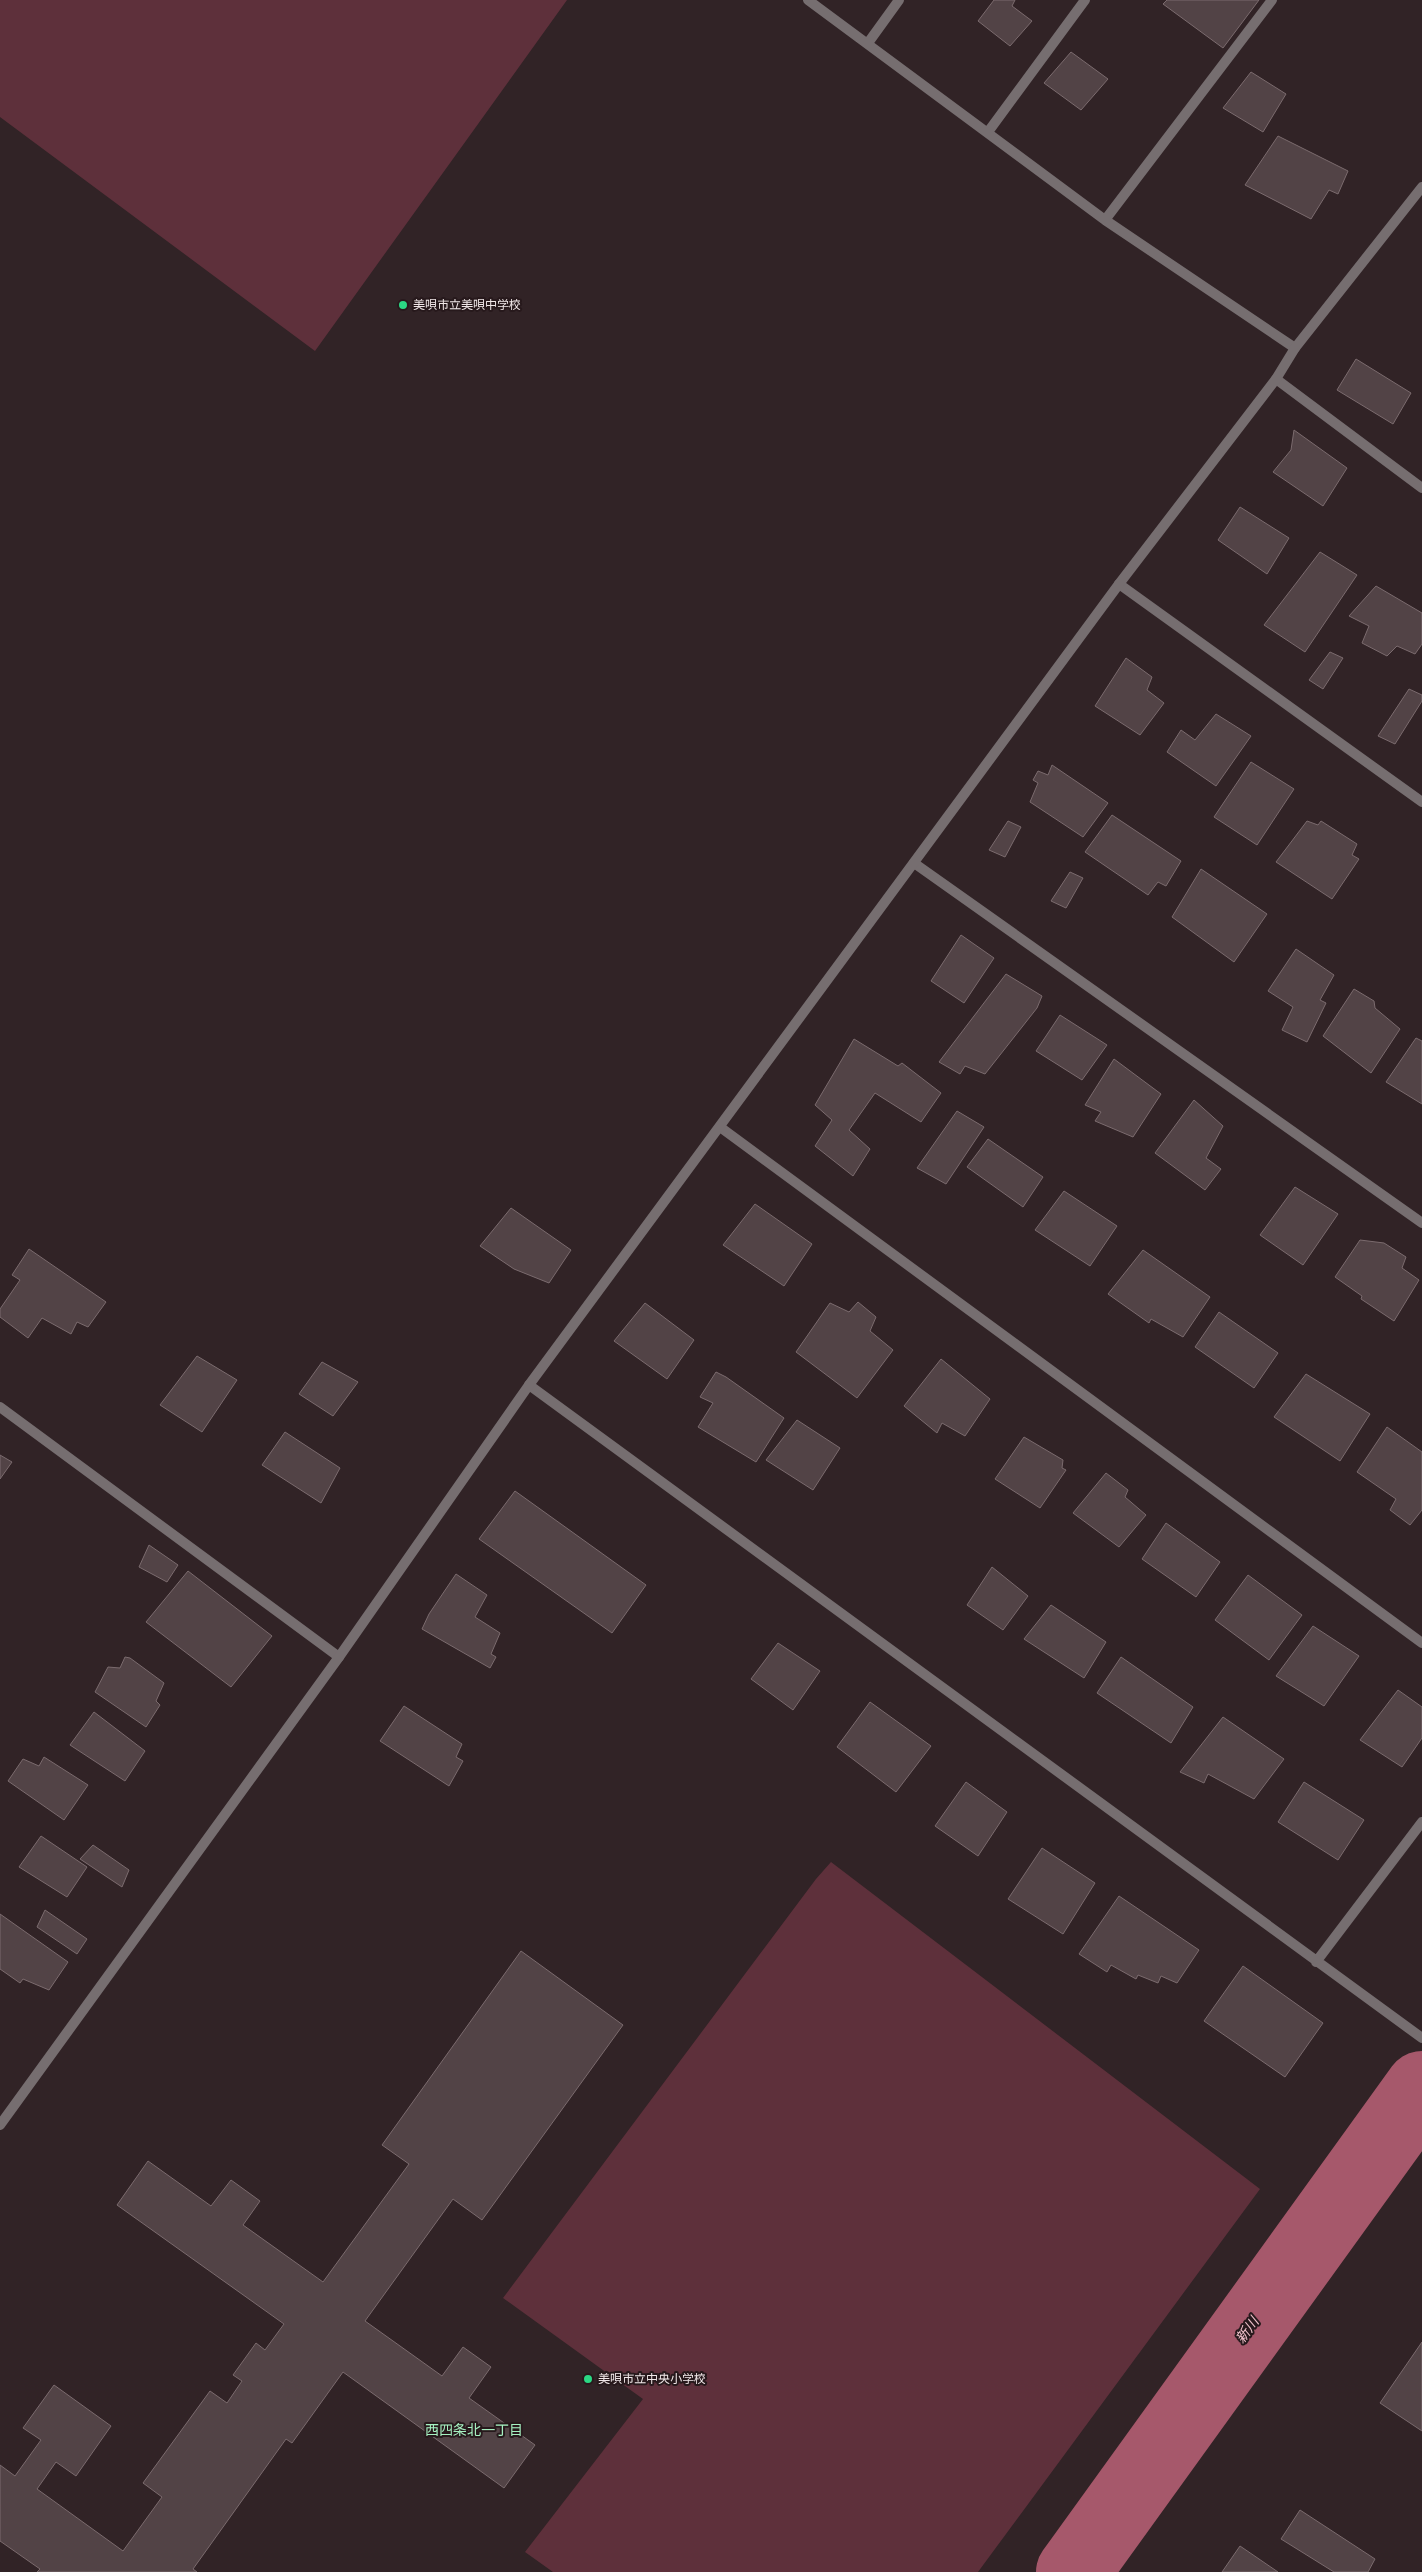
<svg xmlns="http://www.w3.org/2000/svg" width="1422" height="2572" font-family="'Asap Condensed','Noto Sans JP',sans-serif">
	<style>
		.green { fill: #5e303b }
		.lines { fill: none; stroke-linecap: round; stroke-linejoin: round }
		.river { stroke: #a6586b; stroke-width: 74 }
		.building { fill: #524346; stroke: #7b6b6e }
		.minor { stroke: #766e70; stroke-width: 10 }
		.tertiary { stroke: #766e70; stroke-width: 10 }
		.poi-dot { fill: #2bd884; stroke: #27191c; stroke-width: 2 }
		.labels { text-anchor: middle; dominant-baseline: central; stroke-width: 4; stroke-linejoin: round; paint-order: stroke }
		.poi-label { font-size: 12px; fill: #f0e7e8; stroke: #27191c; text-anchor: start }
		.water-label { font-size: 14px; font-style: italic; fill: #f1c3cc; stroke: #27191c }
		.neighbourhood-label { font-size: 14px; fill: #a6f1c1; stroke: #27191c }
	</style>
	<rect width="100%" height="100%" fill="#312326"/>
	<!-- green -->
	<path class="green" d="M 0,0 L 567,0 L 315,351 L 0,117 Z
		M 831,1862 L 1260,2189 L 978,2572 L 553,2572 L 525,2552 L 643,2399 L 503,2298 L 816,1879 Z"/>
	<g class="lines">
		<!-- river -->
		<path class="river" d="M 1073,2572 L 1422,2088"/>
	</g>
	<!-- building -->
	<path class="building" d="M 994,0 L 1015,0 L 1012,6 L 1032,21 L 1010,46 L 978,21 Z
		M 1167,0 L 1259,0 L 1223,48 L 1163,4 Z
		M 1071,52 L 1108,79 L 1081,110 L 1044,83 Z
		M 1251,72 L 1286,94 L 1263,132 L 1223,108 Z
		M 1278,136 L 1348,171 L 1338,194 L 1329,190 L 1311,219 L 1245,185 Z
		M 1356,359 L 1411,393 L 1393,424 L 1337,390 Z
		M 1294,430 L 1347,468 L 1323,506 L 1273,472 L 1291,450 Z
		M 1240,507 L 1289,538 L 1267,574 L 1218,540 Z
		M 1320,552 L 1357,575 L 1305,652 L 1264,625 Z
		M 1376,586 L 1422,613 L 1422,644 L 1415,654 L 1397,646 L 1387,656 L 1362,643 L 1369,626 L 1349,616 Z
		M 1330,652 L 1343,658 L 1323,689 L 1309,680 Z
		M 1126,658 L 1152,677 L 1147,690 L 1164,703 L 1140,735 L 1095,706 Z
		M 1409,689 L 1422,695 L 1422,701 L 1395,744 L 1378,736 Z
		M 1216,714 L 1251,736 L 1216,786 L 1167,752 L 1181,730 L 1195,740 Z
		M 1251,762 L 1294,789 L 1257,845 L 1214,817 Z
		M 1052,765 L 1108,803 L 1083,837 L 1030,802 L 1038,783 L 1033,780 L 1038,771 L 1048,775 Z
		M 1112,815 L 1181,861 L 1166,886 L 1158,882 L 1148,895 L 1085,852 Z
		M 1008,821 L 1021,827 L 1005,857 L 989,850 Z
		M 1307,821 L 1318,825 L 1321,821 L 1357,844 L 1352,855 L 1359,859 L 1332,899 L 1276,862 Z
		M 1201,869 L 1267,914 L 1234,962 L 1172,917 Z
		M 1070,872 L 1083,878 L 1066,908 L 1051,901 Z
		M 961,935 L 994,958 L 964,1003 L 931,981 Z
		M 1296,949 L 1334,975 L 1320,1000 L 1326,1003 L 1307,1042 L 1282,1030 L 1293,1007 L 1268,991 Z
		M 1006,974 L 1042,996 L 1037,1008 L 985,1074 L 965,1066 L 960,1074 L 939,1062 Z
		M 1354,989 L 1374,1001 L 1375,1008 L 1400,1029 L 1371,1073 L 1323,1036 Z
		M 1060,1015 L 1107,1045 L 1082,1080 L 1036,1051 Z
		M 1416,1038 L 1422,1041 L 1422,1104 L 1386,1082 Z
		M 854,1039 L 898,1066 L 902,1063 L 941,1093 L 921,1122 L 875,1093 L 849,1130 L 870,1149 L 853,1176 L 815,1146 L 832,1120 L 815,1105 Z
		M 1114,1059 L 1161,1094 L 1133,1137 L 1095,1121 L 1101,1112 L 1085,1105 Z
		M 1194,1100 L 1223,1126 L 1206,1158 L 1221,1169 L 1205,1190 L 1155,1153 Z
		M 957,1111 L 984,1127 L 946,1184 L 917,1168 Z
		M 988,1139 L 1043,1177 L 1023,1207 L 967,1167 Z
		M 1295,1187 L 1338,1214 L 1303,1265 L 1260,1235 Z
		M 1064,1191 L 1117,1226 L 1090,1266 L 1035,1230 Z
		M 755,1204 L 812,1244 L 784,1286 L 723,1245 Z
		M 511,1208 L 571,1250 L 549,1283 L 514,1269 L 480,1246 Z
		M 1360,1240 L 1384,1243 L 1406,1257 L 1402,1268 L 1419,1280 L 1394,1321 L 1361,1299 L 1362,1296 L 1335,1277 Z
		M 29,1249 L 106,1302 L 88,1327 L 77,1322 L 71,1334 L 42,1318 L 28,1338 L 0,1317 L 0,1309 L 20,1280 L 12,1275 Z
		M 1143,1250 L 1210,1297 L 1183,1337 L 1151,1319 L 1149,1323 L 1108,1294 Z
		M 858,1302 L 876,1317 L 870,1331 L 893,1350 L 857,1398 L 796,1352 L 830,1303 L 849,1312 Z
		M 645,1303 L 694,1340 L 667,1379 L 614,1341 Z
		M 1219,1312 L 1278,1353 L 1254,1388 L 1195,1347 Z
		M 197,1356 L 237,1380 L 202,1432 L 160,1405 Z
		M 941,1359 L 990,1399 L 965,1436 L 942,1423 L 937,1433 L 904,1406 Z
		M 322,1362 L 358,1382 L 333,1416 L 299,1394 Z
		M 716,1372 L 726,1377 L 784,1418 L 756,1462 L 698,1427 L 713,1403 L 700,1397 Z
		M 1306,1374 L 1370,1414 L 1340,1461 L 1274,1417 Z
		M 797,1420 L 840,1448 L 813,1490 L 766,1460 Z
		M 1387,1427 L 1422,1452 L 1422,1510 L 1410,1525 L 1390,1510 L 1396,1499 L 1357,1472 Z
		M 285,1432 L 340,1468 L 321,1503 L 262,1465 Z
		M 1024,1437 L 1063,1460 L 1062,1468 L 1066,1470 L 1040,1508 L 995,1479 Z
		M 0,1455 L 12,1462 L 0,1479 Z
		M 1106,1473 L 1128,1490 L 1125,1497 L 1146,1515 L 1119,1547 L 1073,1513 Z
		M 515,1491 L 646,1585 L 612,1633 L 479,1539 Z
		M 1166,1523 L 1220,1562 L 1196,1597 L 1142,1559 Z
		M 149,1545 L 178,1565 L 167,1582 L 139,1567 Z
		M 992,1567 L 1028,1596 L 1003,1630 L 967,1605 Z
		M 188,1571 L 272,1636 L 231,1687 L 146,1622 Z
		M 456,1574 L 487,1595 L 475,1617 L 500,1633 L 491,1654 L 496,1657 L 490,1668 L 422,1629 L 429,1614 Z
		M 1248,1575 L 1302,1615 L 1269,1660 L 1215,1620 Z
		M 1051,1605 L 1106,1642 L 1084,1678 L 1024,1639 Z
		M 1313,1626 L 1359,1656 L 1324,1706 L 1276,1676 Z
		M 778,1643 L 820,1671 L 793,1710 L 751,1679 Z
		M 125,1657 L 130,1658 L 164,1683 L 156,1701 L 160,1705 L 146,1727 L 95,1692 L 108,1667 L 120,1668 Z
		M 1121,1657 L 1193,1707 L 1171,1743 L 1097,1693 Z
		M 1398,1690 L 1422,1707 L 1422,1738 L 1402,1767 L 1360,1740 Z
		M 870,1702 L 931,1746 L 896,1792 L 837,1747 Z
		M 404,1706 L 462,1744 L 456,1757 L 463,1761 L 449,1786 L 380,1741 Z
		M 94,1712 L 145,1751 L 125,1781 L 70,1745 Z
		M 1223,1717 L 1284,1759 L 1254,1799 L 1208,1774 L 1204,1783 L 1180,1772 Z
		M 44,1757 L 88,1785 L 64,1820 L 8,1781 L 23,1759 L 39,1766 Z
		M 966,1782 L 1007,1812 L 978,1856 L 935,1826 Z
		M 1304,1782 L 1364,1820 L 1338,1860 L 1278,1822 Z
		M 41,1836 L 87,1867 L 67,1897 L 19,1867 Z
		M 93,1845 L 129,1870 L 122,1887 L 80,1859 Z
		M 1042,1848 L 1095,1883 L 1063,1934 L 1008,1899 Z
		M 1119,1896 L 1199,1950 L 1177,1983 L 1161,1976 L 1158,1983 L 1138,1975 L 1136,1979 L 1111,1965 L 1107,1972 L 1079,1954 Z
		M 45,1910 L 87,1939 L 77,1954 L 37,1927 Z
		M 0,1914 L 68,1962 L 49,1990 L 23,1979 L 20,1983 L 0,1969 Z
		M 521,1951 L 623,2025 L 482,2220 L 453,2199 L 365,2321 L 442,2376 L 463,2347 L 491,2367 L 469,2398 L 535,2445 L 504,2488 L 343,2372 L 292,2443 L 286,2439 L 193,2569 L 197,2572 L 37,2572 L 40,2569 L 0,2541 L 0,2465 L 15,2476 L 41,2440 L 23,2428 L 54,2385 L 111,2426 L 76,2476 L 56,2462 L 37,2489 L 123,2551 L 162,2497 L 143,2483 L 210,2391 L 227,2403 L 242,2381 L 233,2375 L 256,2343 L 265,2350 L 284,2324 L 117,2205 L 148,2161 L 211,2206 L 231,2180 L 260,2201 L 243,2225 L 323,2282 L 409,2164 L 382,2145 Z
		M 1243,1966 L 1323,2023 L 1285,2077 L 1204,2021 Z
		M 1422,2342 L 1422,2431 L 1380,2403 Z
		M 1300,2510 L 1375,2559 L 1368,2572 L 1334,2572 L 1281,2539 Z
		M 1240,2546 L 1278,2572 L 1222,2572 Z"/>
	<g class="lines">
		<!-- minor -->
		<path class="minor" d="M 808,0 L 1105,220 L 1295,348
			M 868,43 L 899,0
			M 988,132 L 1085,0
			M 1105,220 L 1272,0
			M 1276,379 L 1422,488
			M 1119,584 L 1422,802
			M 914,863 L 1422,1223
			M 720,1127 L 1422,1643
			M 529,1385 L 1422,2038
			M 0,1407 L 339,1657
			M 1316,1962 L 1422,1822"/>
		<!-- tertiary -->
		<path class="tertiary" d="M 0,2125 L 339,1657 L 529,1385 L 1119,584 L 1276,379 L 1295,348 L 1422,187"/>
	</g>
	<!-- markers -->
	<g class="poi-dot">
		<circle cx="403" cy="305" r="5"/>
		<circle cx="588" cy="2379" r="5"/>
	</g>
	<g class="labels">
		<!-- poi labels -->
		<g class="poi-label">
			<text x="413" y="305">美唄市立美唄中学校</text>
			<text x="598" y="2379">美唄市立中央小学校</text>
		</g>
		<!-- water labels -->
		<g class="water-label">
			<text transform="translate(1247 2330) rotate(-54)">新川</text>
		</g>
		<!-- neighbourhood labels -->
		<g class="neighbourhood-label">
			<text x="474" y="2430">西四条北一丁目</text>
		</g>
	</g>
</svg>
